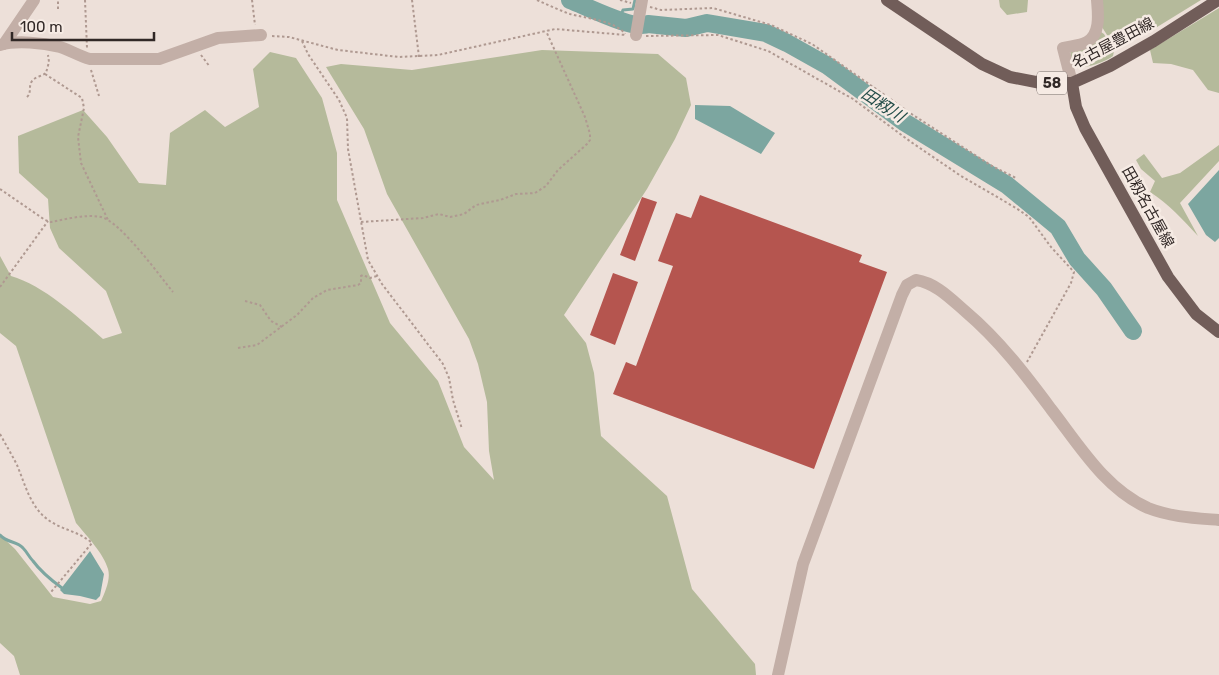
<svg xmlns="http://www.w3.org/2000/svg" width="1219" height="675" font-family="Rubik,'Noto Sans JP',sans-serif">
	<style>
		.green { fill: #b5ba9b }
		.water { fill: #7ca6a0 }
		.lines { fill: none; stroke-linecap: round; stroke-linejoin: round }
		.stream { stroke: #7ca6a0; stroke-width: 3 }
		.river { stroke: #7ca6a0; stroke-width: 18 }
		.building { fill: #b5554f }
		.path { stroke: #af9991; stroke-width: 2; stroke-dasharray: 2.5 2.5; stroke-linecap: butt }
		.minor { stroke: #c3afa7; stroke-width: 12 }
		.major { stroke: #715d59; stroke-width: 12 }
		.labels { text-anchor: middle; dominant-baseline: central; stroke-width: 5; stroke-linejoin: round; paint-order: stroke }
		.shield { fill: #f6ebe4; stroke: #6c625f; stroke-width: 1 }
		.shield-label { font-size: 14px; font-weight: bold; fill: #312826 }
		.street-label { font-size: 15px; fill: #312826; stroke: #f6ebe4 }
		.water-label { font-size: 16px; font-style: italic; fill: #224c48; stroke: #f6ebe4 }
	</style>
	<rect width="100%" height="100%" fill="#ede0d9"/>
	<!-- green -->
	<path class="green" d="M 999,0 L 1028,0 L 1027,12 L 1007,15 L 1000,7 Z
		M 1100,0 L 1201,0 L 1149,32 L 1116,49 L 1100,24 Z
		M 1219,8 L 1219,93 L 1208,90 L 1193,70 L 1171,64 L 1153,63 L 1150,50 Z
		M 1101,32 L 1104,34 L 1114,51 L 1113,56 C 1104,63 1084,69 1073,67 L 1070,51 Z
		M 542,50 L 658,54 L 686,78 L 691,105 L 675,139 L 647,189 L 564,315 L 586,343 L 594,373 L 601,436 L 667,496 L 692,589 L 755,664 L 756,675 L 20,675 L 14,656 L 0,643 L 0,535 L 15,549 L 53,597 L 90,604 L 101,601 C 105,592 111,579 108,569 C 104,554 86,535 76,523 L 16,346 L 0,333 L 0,256 L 11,276 C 43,285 78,317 103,339 L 122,333 L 106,291 L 59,248 L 50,228 L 48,199 L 19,173 L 18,136 L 83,110 L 107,137 L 139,183 L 166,185 L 170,133 L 205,110 L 225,127 L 259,107 L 253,69 L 270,52 L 296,58 L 322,98 L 337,153 L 337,200 L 390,323 L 438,381 L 464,447 L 494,480 L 489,451 L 487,402 L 478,364 L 469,339 L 387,194 L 364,129 L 326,67 L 341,64 L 412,70 Z
		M 1219,145 L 1219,161 L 1180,203 L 1198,236 C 1183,220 1169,204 1150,192 L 1155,181 L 1141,169 L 1136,160 L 1144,154 L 1162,178 L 1180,173 Z"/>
	<!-- water -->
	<path class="water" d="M 695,105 L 730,106 L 775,133 L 761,154 L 695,119 Z
		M 1219,170 L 1219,238 L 1215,242 L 1206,235 L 1188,204 Z
		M 90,551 L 104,574 L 100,596 L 96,600 L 80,596 L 64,594 L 60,590 Z"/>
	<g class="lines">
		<!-- stream -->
		<path class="stream" d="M 619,20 L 623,10 L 633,9 L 635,0
			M 0,535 C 7,543 17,541 23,548 C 27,552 29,557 33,561 C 41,572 51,580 62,588"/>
		<!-- river -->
		<path class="river" d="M 570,0 C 586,6 634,31 648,24 L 686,28 L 707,23 L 766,33 L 787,43 L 828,66 L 904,122 L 1007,185 L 1058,227 L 1077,259 L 1104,289 L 1133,331"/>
	</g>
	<!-- building -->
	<path class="building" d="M 700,195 L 862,255 L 859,262 L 887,272 L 814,469 L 613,394 L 626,362 L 636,366 L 673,266 L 658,261 L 676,213 L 691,218 Z
		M 642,197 L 657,202 L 635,261 L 620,255 Z
		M 613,273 L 638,282 L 615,345 L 590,335 Z"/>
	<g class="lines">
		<!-- path -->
		<path class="path" d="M 85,0 L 87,48
			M 252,0 L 255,25
			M 412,0 L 419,57
			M 537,0 C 548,5 559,10 570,14 C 585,18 616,21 625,34
			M 620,0 L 631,3
			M 650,7 L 661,10 L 713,8 L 771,25 L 812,44 L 913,115 L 992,166 L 1016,178
			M 58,9 L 58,0
			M 272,36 L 289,37 L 338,50 L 399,57 L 438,55 L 555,29 L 626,35
			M 646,36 L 718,35 L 768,51 L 853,99 L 911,142 L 961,176 L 1016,208 L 1029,217 L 1051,247 L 1074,272 L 1071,283 L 1027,362
			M 302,41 L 308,54 L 339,100 L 347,118 L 348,149 L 368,260 L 382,284 L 443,364 L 449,378 L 453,400 L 462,429
			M 201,55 L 210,67
			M 91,70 L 99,96
			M 45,74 L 82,98 L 84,108 L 78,137 L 81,163 L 108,220
			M 27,97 C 32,92 28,87 32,81 C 35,77 42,76 46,73 L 49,62 L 48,55
			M 0,189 L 45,220 L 51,222 C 67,219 85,214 101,217 C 120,221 159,275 173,292
			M 361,222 L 423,218 L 439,214 L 450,217 L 464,214 L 476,205 L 500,200 L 516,194 L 535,193 L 546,186 L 558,170 L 587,144 L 590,140 L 590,134 L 585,117 L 546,31
			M 0,287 L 48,221
			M 245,301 L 260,305 L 271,321 L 282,327
			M 238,348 L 257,345 L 297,315 L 313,298 L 327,290 L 358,285 L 361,283 L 361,276 L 363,275 L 370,278 L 377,276
			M 0,434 C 6,445 12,455 17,465 C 25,484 30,506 47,519 C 61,530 79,531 92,543 L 51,592"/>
		<!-- minor -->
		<path class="minor" d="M 636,35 L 642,0
			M 4,44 L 34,0
			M 0,45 C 17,40 43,43 60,47 C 70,50 79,56 90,59 L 159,59 L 218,38 L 261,35
			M 1072,83 L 1063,48 C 1070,46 1080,46 1087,42 C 1101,34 1098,13 1097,0
			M 778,675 L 803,564 L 902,295 L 907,285 L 916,280 C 936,283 951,299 966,312 C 999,340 1025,374 1051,409 C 1079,445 1105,489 1148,508 C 1171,517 1195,518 1219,520"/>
		<!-- major -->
		<path class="major" d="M 887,0 L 982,64 L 1010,77 L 1041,83 L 1072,83 L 1110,66 L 1154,41 L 1218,0
			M 1072,83 L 1076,107 L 1085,128 L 1168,277 L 1196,314 L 1219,332"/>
	</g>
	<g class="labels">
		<!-- shield labels -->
		<rect class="shield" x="1037" y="71.5" width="30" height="23" rx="4"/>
		<g class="shield-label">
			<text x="1052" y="83">58</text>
		</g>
		<!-- street labels -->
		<g class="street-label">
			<text transform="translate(1113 43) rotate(-28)">名古屋豊田線</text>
			<text transform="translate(1148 207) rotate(61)">田籾名古屋線</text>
		</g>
		<!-- water labels -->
		<g class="water-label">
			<text transform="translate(883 105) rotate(33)">田籾川</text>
		</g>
	</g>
	<!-- scale -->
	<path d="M12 32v8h142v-8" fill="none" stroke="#312826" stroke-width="2.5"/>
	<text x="20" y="32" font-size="15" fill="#312826" stroke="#f6ebe4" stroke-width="4" paint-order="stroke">100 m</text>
</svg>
